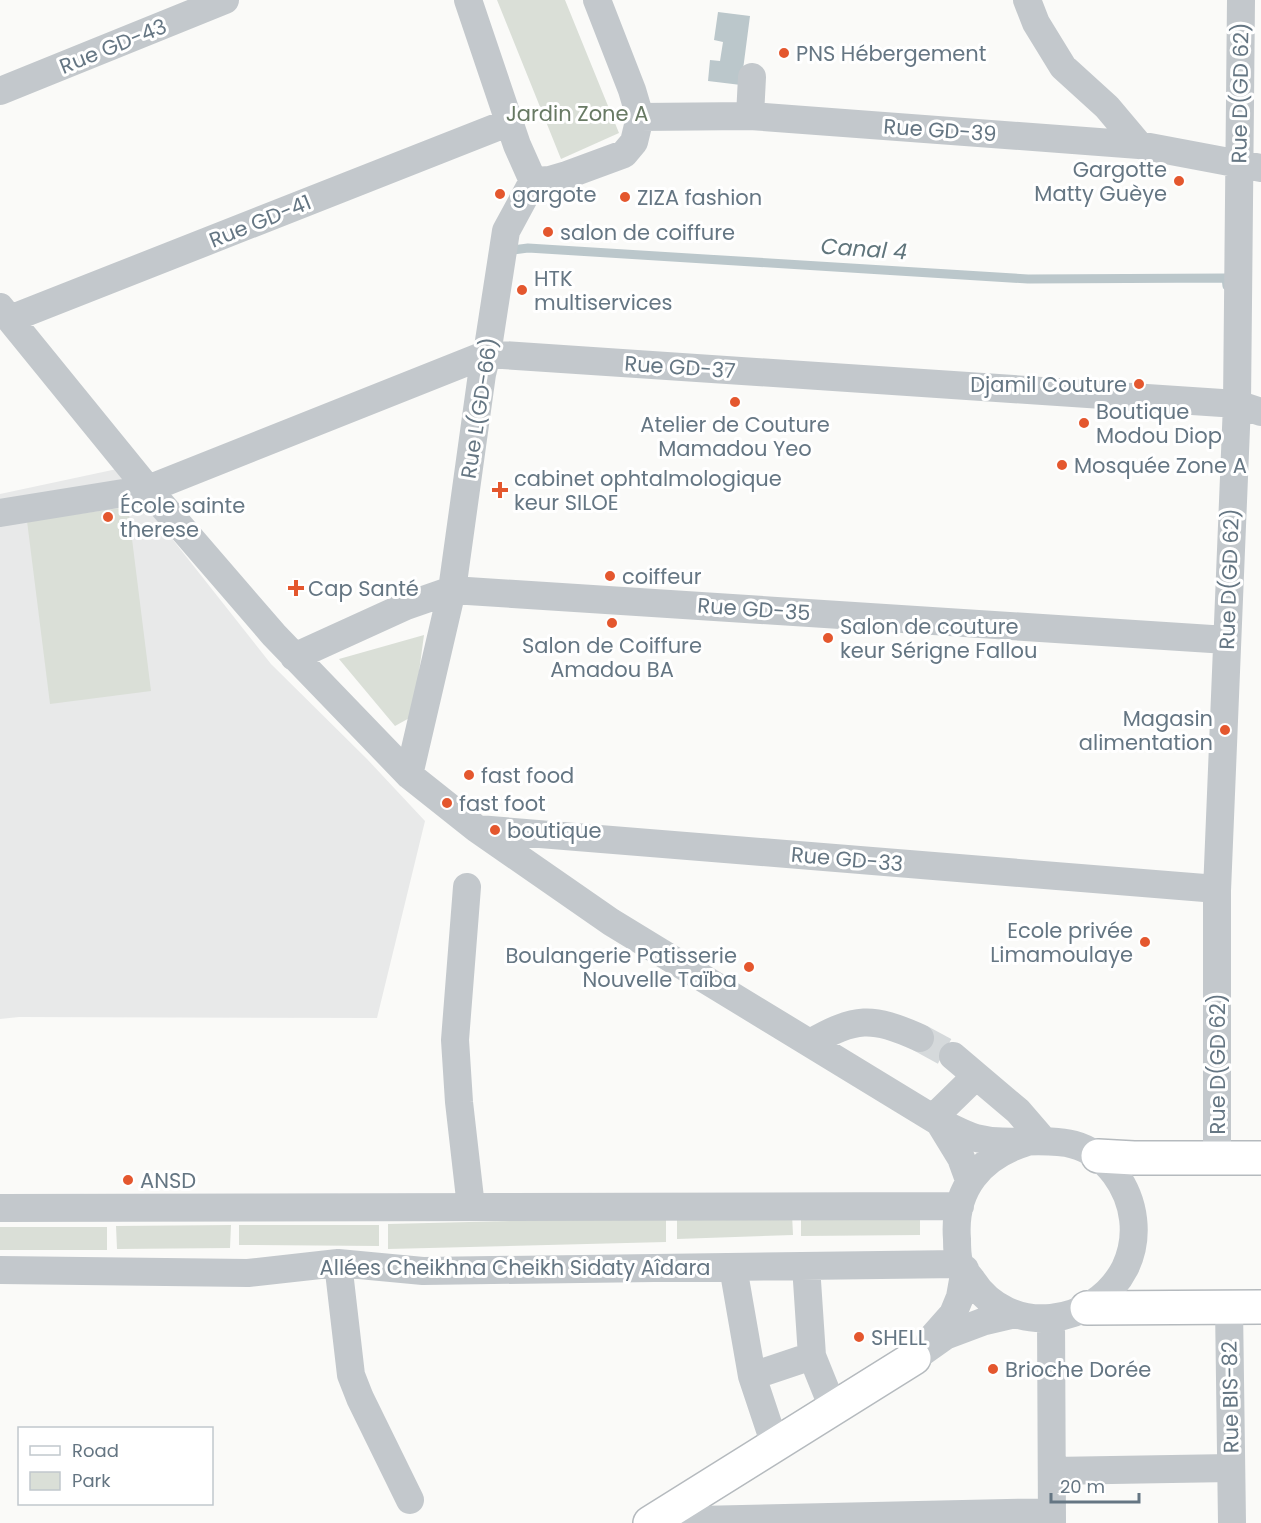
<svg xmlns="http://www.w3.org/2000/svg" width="1261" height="1523" font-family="Poppins,sans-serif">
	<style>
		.built { fill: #e8e9e9 }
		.green { fill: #dadfd7 }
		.water { fill: #bbc7cb }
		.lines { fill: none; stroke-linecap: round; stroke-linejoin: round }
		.stream { stroke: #bbc7cb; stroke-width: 9 }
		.minor-tunnel { stroke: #d5d9db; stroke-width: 28; stroke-dasharray: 28 14; stroke-linecap: butt }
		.major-casing { stroke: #b5babe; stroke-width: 36 }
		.minor { stroke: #c3c8cc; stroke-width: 28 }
		.major { stroke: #fff; stroke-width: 33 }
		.poi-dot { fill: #e4572e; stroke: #fff; stroke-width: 2 }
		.labels { text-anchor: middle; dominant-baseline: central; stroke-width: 6; stroke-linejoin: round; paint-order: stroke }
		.street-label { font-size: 21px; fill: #657683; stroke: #fff }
		.poi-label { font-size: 21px; fill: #657683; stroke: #fff; text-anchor: start }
		.park-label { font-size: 21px; fill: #687a64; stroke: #fff }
		.water-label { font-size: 22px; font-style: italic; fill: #60757c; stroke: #fff }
	</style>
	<rect width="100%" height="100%" fill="#fafaf8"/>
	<!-- built -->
	<path class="built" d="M 117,469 L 271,664 L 367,759 L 425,821 L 377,1018 L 19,1017 L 0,1019 L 0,494 Z"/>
	<!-- green -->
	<path class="green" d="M 497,0 L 565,0 L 619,133 L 561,159 Z
		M 128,507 L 151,691 L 50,704 L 27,521 Z
		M 424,635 L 413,716 L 395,726 L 339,659 Z
		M 920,1212 L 920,1235 L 801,1236 L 801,1213 Z
		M 792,1214 L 793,1235 L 677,1239 L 677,1218 Z
		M 666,1217 L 666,1242 L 388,1249 L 388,1224 Z
		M 231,1225 L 230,1248 L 117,1249 L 116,1226 Z
		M 239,1225 L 379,1225 L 379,1246 L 239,1245 Z
		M 0,1227 L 107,1227 L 107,1250 L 0,1250 Z"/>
	<!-- water -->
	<path class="water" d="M 718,12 L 750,16 L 741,85 L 708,81 L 710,60 L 720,61 L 723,42 L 714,40 Z"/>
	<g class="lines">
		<!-- stream -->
		<path class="stream" d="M 505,251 L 528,248 L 1028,279 L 1226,278 L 1227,286"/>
		<!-- minor-tunnel -->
		<path class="minor-tunnel" d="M 920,1038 L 953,1056"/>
		<defs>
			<path id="major" d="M 1098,1156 L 1134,1158 L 1261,1158
				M 1087,1308 L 1261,1307
				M 650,1523 L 914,1358"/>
		</defs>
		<!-- major casing -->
		<use href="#major" class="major-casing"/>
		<!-- minor -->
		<path class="minor" d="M 468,0 L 517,145 L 533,181
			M 597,0 L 632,90 L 640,117
			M 1027,0 L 1036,23 L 1063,67 L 1107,107 L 1139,145
			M 0,91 L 225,0
			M 750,116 L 752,77
			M 640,117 L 750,116 L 1139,145 L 1261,168
			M 0,307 L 148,489 L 274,635 L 409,775 L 477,829 L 611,922 L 939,1122 C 951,1127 964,1135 976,1138 C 1027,1151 1076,1122 1115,1174 C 1135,1201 1140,1237 1125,1268 C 1095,1327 1009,1338 972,1280 C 968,1274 960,1267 959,1262 C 957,1255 957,1246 957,1239 C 953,1189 981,1156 1027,1142
			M 10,319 L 510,122
			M 0,513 L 148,489 L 487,354 L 1237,404 L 1261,412
			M 294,657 L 406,606 L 452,590 L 1227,640
			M 409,775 L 452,590 L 482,374 L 487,354 L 506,231 L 533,181 L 550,180 L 567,175 L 624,154 L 634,142 L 640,117
			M 478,829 L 1217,889
			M 467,887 L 455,1040 L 459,1102 L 471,1207
			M 810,1043 C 856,1017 871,1016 920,1038
			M 953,1056 L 1018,1111 L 1043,1140
			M 933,1118 L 976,1076
			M 939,1122 L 961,1158 L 969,1180
			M 1217,1157 L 1217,891 L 1237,404 L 1241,0
			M 0,1208 L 960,1206
			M 338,1263 L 351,1375 L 360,1398 L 410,1500
			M 806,1266 L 812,1356 L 833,1408
			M 733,1267 L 752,1376 L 775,1445
			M 0,1270 L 248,1273 L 338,1263 L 423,1271 L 959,1264
			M 1229,1307 L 1232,1523
			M 1051,1318 L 1052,1523
			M 930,1340 L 953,1314 L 960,1297 L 965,1269
			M 914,1358 L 945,1336 L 985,1321 L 1015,1314
			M 752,1376 L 812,1356
			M 1052,1471 L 1231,1468
			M 653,1521 L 1052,1512"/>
		<!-- major -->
		<use href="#major" class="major"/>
	</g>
	<!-- markers -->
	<g class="poi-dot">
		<circle cx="784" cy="53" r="6"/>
		<circle cx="1179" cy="181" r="6"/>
		<circle cx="500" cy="194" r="6"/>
		<circle cx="625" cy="197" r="6"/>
		<circle cx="548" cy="232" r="6"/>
		<circle cx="522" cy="290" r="6"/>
		<circle cx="1139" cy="384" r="6"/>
		<circle cx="735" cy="402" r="6"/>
		<circle cx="1084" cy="423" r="6"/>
		<circle cx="1062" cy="465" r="6"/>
		<path d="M497 481h6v6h6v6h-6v6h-6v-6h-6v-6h6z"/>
		<circle cx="108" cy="517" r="6"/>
		<circle cx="610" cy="576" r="6"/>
		<path d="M293 579h6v6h6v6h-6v6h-6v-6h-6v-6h6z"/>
		<circle cx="612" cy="623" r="6"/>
		<circle cx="828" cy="638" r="6"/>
		<circle cx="1225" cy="730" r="6"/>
		<circle cx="469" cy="775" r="6"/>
		<circle cx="447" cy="803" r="6"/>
		<circle cx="495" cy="830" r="6"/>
		<circle cx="1145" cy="942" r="6"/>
		<circle cx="749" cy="967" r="6"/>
		<circle cx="128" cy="1180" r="6"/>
		<circle cx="859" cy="1337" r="6"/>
		<circle cx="993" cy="1369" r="6"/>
	</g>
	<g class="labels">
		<!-- street labels -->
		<g class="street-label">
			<text transform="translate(113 46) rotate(-22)">Rue GD-43</text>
			<text transform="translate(1240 93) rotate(-89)">Rue D(GD 62)</text>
			<text transform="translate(940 130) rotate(4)">Rue GD-39</text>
			<text transform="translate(260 221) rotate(-22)">Rue GD-41</text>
			<text transform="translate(680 367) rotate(4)">Rue GD-37</text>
			<text transform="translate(479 408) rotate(-81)">Rue L(GD-66)</text>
			<text transform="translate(1229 579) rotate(-88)">Rue D(GD 62)</text>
			<text transform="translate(754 609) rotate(4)">Rue GD-35</text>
			<text transform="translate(847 859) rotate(5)">Rue GD-33</text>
			<text transform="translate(1217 1064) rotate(-90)">Rue D(GD 62)</text>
			<text x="515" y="1267">Allées Cheikhna Cheikh Sidaty Aîdara</text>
			<text transform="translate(1230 1397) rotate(-91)">Rue BIS-82</text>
		</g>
		<!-- poi labels -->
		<g class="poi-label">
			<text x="796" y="53">PNS Hébergement</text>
			<text x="1167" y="169" text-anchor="end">Gargotte<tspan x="1167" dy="24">Matty Guèye</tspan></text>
			<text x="512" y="194">gargote</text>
			<text x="637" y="197">ZIZA fashion</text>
			<text x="560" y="232">salon de coiffure</text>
			<text x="534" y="278">HTK<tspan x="534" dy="24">multiservices</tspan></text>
			<text x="1127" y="384" text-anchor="end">Djamil Couture</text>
			<text x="1096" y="411">Boutique<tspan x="1096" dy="24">Modou Diop</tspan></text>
			<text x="735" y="424" text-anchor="middle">Atelier de Couture<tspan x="735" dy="24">Mamadou Yeo</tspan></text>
			<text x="1074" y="465">Mosquée Zone A</text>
			<text x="514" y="478">cabinet ophtalmologique<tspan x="514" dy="24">keur SILOE</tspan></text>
			<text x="120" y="505">École sainte<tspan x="120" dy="24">therese</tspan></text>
			<text x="622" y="576">coiffeur</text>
			<text x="308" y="588">Cap Santé</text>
			<text x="840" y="626">Salon de couture<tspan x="840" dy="24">keur Sérigne Fallou</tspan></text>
			<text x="612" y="645" text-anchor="middle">Salon de Coiffure<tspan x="612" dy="24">Amadou BA</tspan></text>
			<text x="1213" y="718" text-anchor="end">Magasin<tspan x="1213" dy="24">alimentation</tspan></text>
			<text x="481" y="775">fast food</text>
			<text x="459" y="803">fast foot</text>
			<text x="507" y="830">boutique</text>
			<text x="1133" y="930" text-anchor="end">Ecole privée<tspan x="1133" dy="24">Limamoulaye</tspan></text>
			<text x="737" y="955" text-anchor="end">Boulangerie Patisserie<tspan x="737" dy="24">Nouvelle Taïba</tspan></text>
			<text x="140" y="1180">ANSD</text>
			<text x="871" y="1337">SHELL</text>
			<text x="1005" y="1369">Brioche Dorée</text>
		</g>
		<!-- park labels -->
		<g class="park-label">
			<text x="577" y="113">Jardin Zone A</text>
		</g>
		<!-- water labels -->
		<g class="water-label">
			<text transform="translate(864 249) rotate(4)">Canal 4</text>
		</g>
	</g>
	<!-- legend -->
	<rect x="18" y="1427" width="195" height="78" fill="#ffffff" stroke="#c1c8cd" stroke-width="1.5"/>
	<rect x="30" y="1446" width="30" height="9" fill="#ffffff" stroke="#c1c8cd" stroke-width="1.5"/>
	<text x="72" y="1457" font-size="18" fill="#657683">Road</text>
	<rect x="30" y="1472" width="30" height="18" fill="#dadfd7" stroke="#c1c8cd" stroke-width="1.5"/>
	<text x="72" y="1487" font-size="18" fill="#657683">Park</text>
	<!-- scale -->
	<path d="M1051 1493v9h88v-9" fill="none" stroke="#657683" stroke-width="3"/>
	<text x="1060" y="1493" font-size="18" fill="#657683" stroke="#ffffff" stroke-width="4.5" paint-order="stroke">20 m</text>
</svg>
